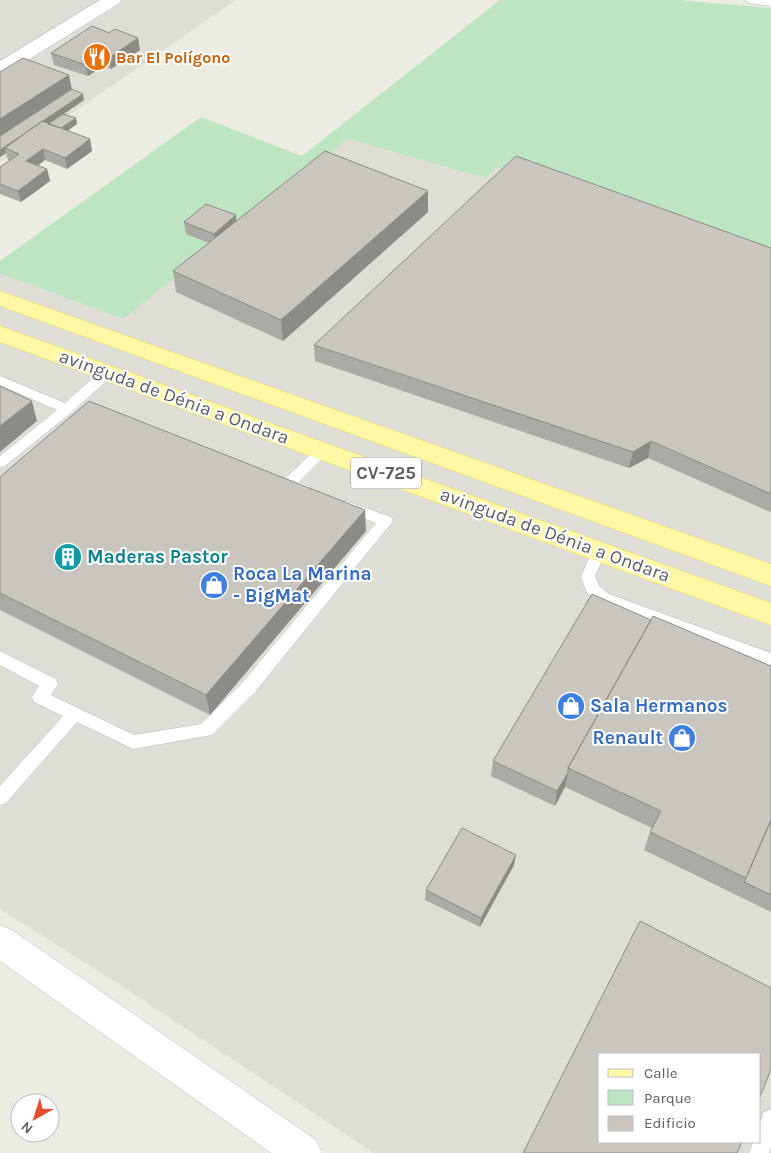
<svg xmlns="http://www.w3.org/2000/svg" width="771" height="1153" font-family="Karla,sans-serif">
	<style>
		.industrial { fill: #deddd6; fill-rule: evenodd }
		.green { fill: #bee5c2 }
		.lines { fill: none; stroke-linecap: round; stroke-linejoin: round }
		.service-casing { stroke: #b7b9be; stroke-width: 1 }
		.minor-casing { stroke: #b7b9be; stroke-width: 1 }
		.primary-casing { stroke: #f1d457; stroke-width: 1 }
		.service { fill: #fff; fill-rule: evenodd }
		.minor { fill: #fff; fill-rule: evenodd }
		.primary { fill: #fff9a5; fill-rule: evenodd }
		.wall { fill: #acaaa4 }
		.shaded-wall { fill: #8c8b86 }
		.building { fill: #c8c6bf; stroke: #8c8b86 }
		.labels { text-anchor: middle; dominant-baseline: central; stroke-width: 4; stroke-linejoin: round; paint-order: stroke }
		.far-food-label { font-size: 16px; font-weight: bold; fill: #c56008; stroke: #fff; text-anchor: start }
		.shield { fill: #fff; stroke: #8c8e92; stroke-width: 1 }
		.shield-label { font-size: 18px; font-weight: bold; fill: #5a5d63 }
		.street-label { font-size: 19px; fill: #5a5d63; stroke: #fff }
		.culture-label { font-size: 19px; font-weight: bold; fill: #0d838f; stroke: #fff; text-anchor: start }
		.shop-label { font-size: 19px; font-weight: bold; fill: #366cbe; stroke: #fff; text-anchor: start }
	</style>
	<rect width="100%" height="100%" fill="#edece2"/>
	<!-- industrial -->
	<path class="industrial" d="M 0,0 L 236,0 L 0,163 Z
		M 348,139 L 485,178 L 498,168 L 771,267 L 771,1153 L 374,1153 L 114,981 L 0,909 L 0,273 L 123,319 ZM 600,1054 L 760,1054 L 760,1142 L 600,1142 Z"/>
	<!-- green -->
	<path class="green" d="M 500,0 L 679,0 L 771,8 L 771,267 L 515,173 L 498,168 L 485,178 L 348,139 L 123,319 L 0,273 L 0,261 L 201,117 L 302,156 Z"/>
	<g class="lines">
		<defs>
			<path id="service" d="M 744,0 L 771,0 L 771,6 L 749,3 Z
				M 107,369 L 112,370 L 114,373 L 112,376 L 72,412 L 5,466 L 0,468 L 0,456 L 57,410 L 0,385 L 0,376 L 65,403 L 102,370 Z
				M 323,445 L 328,447 L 330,450 L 328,453 L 299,482 L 309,486 L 311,490 L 309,494 C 301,496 286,491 282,484 L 284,480 L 318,447 Z
				M 346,501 L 391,517 L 393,521 L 255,692 L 212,735 L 133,749 L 77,722 L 6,803 L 0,805 L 0,786 L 63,716 L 34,702 L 32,697 L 39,686 L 0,665 L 0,651 L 56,679 L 58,684 L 51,695 L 134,735 L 201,724 L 243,682 L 376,523 L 341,510 L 339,506 L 341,502 Z
				M 599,546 L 604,548 L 606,552 L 595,576 L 599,586 L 609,594 L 771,653 L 771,666 L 599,602 L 587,593 L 581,576 L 594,548 Z
				M 771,1109 L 771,1148 L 769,1153 L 749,1153 L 753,1142 L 760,1142 L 760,1122 L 764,1112 Z"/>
			<path id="minor" d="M 100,0 L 121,0 L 118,4 L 7,73 L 0,75 L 0,61 Z
				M 0,925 L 12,930 L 316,1140 L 322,1153 L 271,1153 L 0,961 Z"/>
			<path id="primary" d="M 0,291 L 771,564 L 771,586 L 0,306 Z
				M 0,326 L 771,603 L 771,625 L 0,342 Z"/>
		</defs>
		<!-- service casing -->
		<use href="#service" class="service-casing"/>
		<!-- minor casing -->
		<use href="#minor" class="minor-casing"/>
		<!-- primary casing -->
		<use href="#primary" class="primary-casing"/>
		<!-- service -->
		<use href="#service" class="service"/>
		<!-- minor -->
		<use href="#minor" class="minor"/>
		<!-- primary -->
		<use href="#primary" class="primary"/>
	</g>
	<!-- wall -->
	<path class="wall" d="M 109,33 L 138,38 L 140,50 L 111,69 L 103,66 L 88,76 L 54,65 L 51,53 Z
		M 0,72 L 72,89 L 84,100 L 64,114 L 76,118 L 77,124 L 67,131 L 90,139 L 92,151 L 67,169 L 45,160 L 38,165 L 47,169 L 50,181 L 21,202 L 0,194 L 0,167 L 10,160 L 8,160 L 6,153 L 0,157 Z
		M 428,191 L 428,212 L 283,341 L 176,292 L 173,271 L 209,243 L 186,234 L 184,222 L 236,215 L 236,221 Z
		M 771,248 L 771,510 L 770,512 L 648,458 L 629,468 L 315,361 L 314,345 Z
		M 0,477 L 366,531 L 210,715 L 0,610 Z
		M 651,620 L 771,666 L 771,912 L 644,850 L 650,832 L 652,828 L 565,787 L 555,806 L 491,776 L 493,761 Z
		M 514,865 L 480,927 L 425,900 L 426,890 Z"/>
	<!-- shaded-wall -->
	<path class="shaded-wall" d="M 138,38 L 140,50 L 111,69 L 109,58 Z
		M 101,55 L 103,66 L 88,76 L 86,65 Z
		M 69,75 L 73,95 L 0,143 L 0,119 Z
		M 83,94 L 84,100 L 10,150 L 5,148 L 6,153 L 0,157 L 0,150 Z
		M 76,118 L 77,124 L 60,136 L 59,130 Z
		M 90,139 L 92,151 L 67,169 L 65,158 Z
		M 43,149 L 45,160 L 29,172 L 26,161 Z
		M 47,169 L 50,181 L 21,202 L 18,191 Z
		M 428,191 L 428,212 L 283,341 L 281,320 Z
		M 236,215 L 237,227 L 216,246 L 214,234 Z
		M 32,401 L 37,421 L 0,452 L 0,426 Z
		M 651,441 L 648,458 L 629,468 L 633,452 Z
		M 365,510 L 366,531 L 210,715 L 206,695 Z
		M 568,773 L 565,787 L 555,806 L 557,791 Z
		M 516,855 L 514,865 L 480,927 L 481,918 Z"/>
	<!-- building -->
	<path class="building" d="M 92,26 L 109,33 L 115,29 L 138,38 L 109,58 L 101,55 L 86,65 L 51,53 Z
		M 23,58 L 69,75 L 0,119 L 0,72 Z
		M 72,89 L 83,94 L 0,150 L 0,136 Z
		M 63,114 L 76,118 L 61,128 L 48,124 Z
		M 42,121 L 90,139 L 65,158 L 43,149 L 26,161 L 47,169 L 18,191 L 0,184 L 0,167 L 19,154 L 5,148 Z
		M 325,151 L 428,191 L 281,320 L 173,271 Z
		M 516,156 L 771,248 L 771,494 L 651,441 L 633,452 L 314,345 Z
		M 206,204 L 236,215 L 214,234 L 184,222 Z
		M 0,386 L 32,401 L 0,426 Z
		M 89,401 L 365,510 L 206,695 L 0,593 L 0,477 Z
		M 592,594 L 651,620 L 568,768 L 568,773 L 557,791 L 493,761 Z
		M 653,616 L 771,666 L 771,820 L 746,878 L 650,832 L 661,811 L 568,768 Z
		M 771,820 L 771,895 L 744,882 Z
		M 462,828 L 516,855 L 481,918 L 426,890 Z
		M 640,921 L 771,988 L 771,1069 L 760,1097 L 760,1054 L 600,1054 L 600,1142 L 742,1142 L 737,1153 L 523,1153 Z"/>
	<!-- icons -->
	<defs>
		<symbol id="restaurant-disc" viewBox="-11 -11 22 22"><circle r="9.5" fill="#e8710a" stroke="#fff"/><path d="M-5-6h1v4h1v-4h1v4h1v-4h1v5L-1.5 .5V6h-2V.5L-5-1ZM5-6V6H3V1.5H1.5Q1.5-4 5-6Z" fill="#fff"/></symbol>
		<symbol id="building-disc" viewBox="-11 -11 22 22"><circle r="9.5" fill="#0f9aa8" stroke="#fff"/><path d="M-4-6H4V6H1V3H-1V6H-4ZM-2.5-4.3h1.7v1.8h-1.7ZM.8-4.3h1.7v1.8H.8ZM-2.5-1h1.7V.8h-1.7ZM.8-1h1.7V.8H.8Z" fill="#fff"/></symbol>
		<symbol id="shop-disc" viewBox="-11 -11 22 22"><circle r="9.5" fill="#3f7fe0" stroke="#fff"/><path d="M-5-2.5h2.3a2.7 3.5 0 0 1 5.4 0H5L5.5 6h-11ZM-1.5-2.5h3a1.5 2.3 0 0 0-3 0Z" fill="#fff"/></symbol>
	</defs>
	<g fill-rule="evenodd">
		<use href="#restaurant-disc" x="81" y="41" width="32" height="32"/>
		<use href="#building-disc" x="52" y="541" width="32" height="32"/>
		<use href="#shop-disc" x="198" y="569" width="32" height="32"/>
		<use href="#shop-disc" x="555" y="690" width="32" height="32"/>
		<use href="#shop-disc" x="666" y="722" width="32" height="32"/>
	</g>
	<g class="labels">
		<!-- far-food labels -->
		<g class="far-food-label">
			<text x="116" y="57">Bar El Polígono</text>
		</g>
		<!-- shield labels -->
		<rect class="shield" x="351" y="457.5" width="70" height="31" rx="4"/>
		<g class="shield-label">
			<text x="386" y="473">CV-725</text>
		</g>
		<!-- street labels -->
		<g class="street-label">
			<text transform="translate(174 397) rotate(20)">avinguda de Dénia a Ondara</text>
			<text transform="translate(555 535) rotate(20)">avinguda de Dénia a Ondara</text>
		</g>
		<!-- culture labels -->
		<g class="culture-label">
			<text x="87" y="557">Maderas Pastor</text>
		</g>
		<!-- shop labels -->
		<g class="shop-label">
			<text x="233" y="574">Roca La Marina<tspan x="233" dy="22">- BigMat</tspan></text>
			<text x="590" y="706">Sala Hermanos</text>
			<text x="663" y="738" text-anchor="end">Renault</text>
		</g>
	</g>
	<!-- legend -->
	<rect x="598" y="1053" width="162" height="90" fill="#ffffff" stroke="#bdbec1"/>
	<rect x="608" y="1069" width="25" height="8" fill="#fff9a5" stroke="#bdbec1"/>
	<text x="644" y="1078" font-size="15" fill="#5a5d63">Calle</text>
	<rect x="608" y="1090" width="25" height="15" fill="#bee5c2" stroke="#bdbec1"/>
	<text x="644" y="1103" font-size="15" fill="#5a5d63">Parque</text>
	<rect x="608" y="1116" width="25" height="15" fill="#c8c6bf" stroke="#bdbec1"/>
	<text x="644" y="1128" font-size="15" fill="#5a5d63">Edificio</text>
	<!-- north arrow -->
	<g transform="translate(35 1118) rotate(219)"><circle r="24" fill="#ffffff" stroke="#bdbec1"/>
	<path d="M0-4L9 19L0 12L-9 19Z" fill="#e84d2d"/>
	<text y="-8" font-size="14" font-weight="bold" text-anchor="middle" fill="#5a5d63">N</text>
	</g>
</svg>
